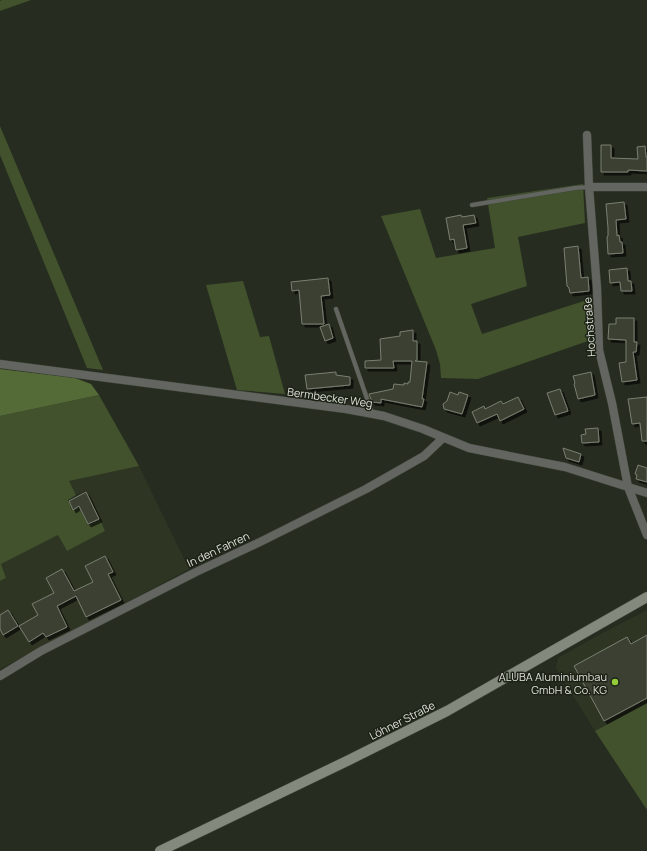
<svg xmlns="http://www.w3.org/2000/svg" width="647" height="851" font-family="Manrope,sans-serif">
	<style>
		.built { fill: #2e3623 }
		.green { fill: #41522d }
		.forest { fill: #546b38 }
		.building { fill: #3b4133; stroke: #798071; filter: url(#shadow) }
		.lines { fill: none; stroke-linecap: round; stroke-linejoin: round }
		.service-casing { stroke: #43493d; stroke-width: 5 }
		.minor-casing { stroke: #43493d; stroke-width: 9 }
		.secondary-casing { stroke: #43493d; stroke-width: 11 }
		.service { stroke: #636660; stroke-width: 4 }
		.minor { stroke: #636660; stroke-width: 8 }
		.secondary { stroke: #84897e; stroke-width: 10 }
		.poi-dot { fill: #94cc3c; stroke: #1c2215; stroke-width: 1.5 }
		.labels { text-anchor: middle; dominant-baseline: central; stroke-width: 3; stroke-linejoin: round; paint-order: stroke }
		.street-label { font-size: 11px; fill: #dee2da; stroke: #1c2215 }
		.poi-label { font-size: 11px; fill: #dee2da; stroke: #1c2215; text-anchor: end }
	</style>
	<defs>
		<filter id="shadow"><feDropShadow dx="3" dy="3" stdDeviation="0" flood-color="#0009"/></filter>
	</defs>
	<rect width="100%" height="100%" fill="#262c1f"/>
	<!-- built -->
	<path class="built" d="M 139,466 L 189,569 L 0,669 L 0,581 L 6,578 L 1,564 L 58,535 L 67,551 L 105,531 L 86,491 L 76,495 L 68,481 Z
		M 647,610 L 647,703 L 595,731 L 556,668 L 558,658 L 595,637 Z"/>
	<!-- green -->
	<path class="green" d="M 2,0 L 31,0 L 0,11 L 0,1 Z
		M 0,126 L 103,370 L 87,368 L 0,155 Z
		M 583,184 L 585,223 L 518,237 L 527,286 L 471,304 L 482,334 L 590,299 L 591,340 L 478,379 L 441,378 L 440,364 L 436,350 L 381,216 L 420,209 L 436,258 L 495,248 L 487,198 Z
		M 243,281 L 260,337 L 269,336 L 285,394 L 237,390 L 206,285 Z
		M 99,395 L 139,466 L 69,481 L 76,495 L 68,500 L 72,510 L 79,507 L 88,525 L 100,519 L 105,531 L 67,551 L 58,535 L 1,564 L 6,578 L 0,581 L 0,416 Z
		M 647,703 L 647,810 L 595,731 Z"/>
	<!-- forest -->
	<path class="forest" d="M 0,369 L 75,378 L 91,384 L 99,395 L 0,416 Z"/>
	<!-- building -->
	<path class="building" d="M 601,145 L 611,145 L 611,158 L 638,159 L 637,147 L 645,146 L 646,157 L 647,157 L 647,171 L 628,170 L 628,172 L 601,172 Z
		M 624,202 L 626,219 L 616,220 L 617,236 L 619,235 L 620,242 L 622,242 L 623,253 L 608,254 L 607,237 L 608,236 L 608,228 L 606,204 Z
		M 461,215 L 462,217 L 474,215 L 476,223 L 463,225 L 467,248 L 456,250 L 454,239 L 450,240 L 446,218 Z
		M 578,246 L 581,278 L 588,277 L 589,291 L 570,293 L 569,288 L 567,286 L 564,248 Z
		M 627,268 L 628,281 L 631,281 L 632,291 L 621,291 L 620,282 L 610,283 L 609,270 Z
		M 328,278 L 330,295 L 321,296 L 324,324 L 302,324 L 299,290 L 292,291 L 291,282 Z
		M 616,318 L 634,318 L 634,342 L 637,342 L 636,352 L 633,352 L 637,380 L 622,382 L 619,363 L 626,362 L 626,340 L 608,339 L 609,324 L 616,324 Z
		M 329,324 L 333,338 L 325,341 L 320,327 Z
		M 413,330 L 413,341 L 417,341 L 417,360 L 415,361 L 427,362 L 422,399 L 424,399 L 422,407 L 381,399 L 381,403 L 372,402 L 369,394 L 393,389 L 394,384 L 404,385 L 404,383 L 408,384 L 408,382 L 410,382 L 412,361 L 393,361 L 394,368 L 365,368 L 365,361 L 381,360 L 380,339 L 400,336 L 400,332 Z
		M 336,372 L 336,375 L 350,377 L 350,385 L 307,389 L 305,375 Z
		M 591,372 L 595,395 L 578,399 L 574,384 L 575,383 L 573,376 Z
		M 560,389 L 568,411 L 555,415 L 547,393 Z
		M 450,392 L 458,395 L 459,392 L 468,395 L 462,414 L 444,409 L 443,404 L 447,401 Z
		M 518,397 L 524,409 L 500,421 L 497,414 L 477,423 L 472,412 L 484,406 L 485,409 L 501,401 L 503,404 Z
		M 647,397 L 647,441 L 642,441 L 640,423 L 632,424 L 628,399 Z
		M 598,428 L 599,442 L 582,443 L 581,435 L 586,434 L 585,429 Z
		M 563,448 L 581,454 L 579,462 L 566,458 Z
		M 638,465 L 647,468 L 647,482 L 636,479 L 637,475 L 635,474 Z
		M 86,492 L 99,519 L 88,524 L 79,506 L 73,510 L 69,501 Z
		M 105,556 L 113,572 L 108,574 L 121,600 L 86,617 L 76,596 L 57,606 L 67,627 L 46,637 L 43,633 L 29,642 L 19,626 L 38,615 L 32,604 L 54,593 L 46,578 L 62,569 L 74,591 L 93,582 L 85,566 Z
		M 8,610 L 18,626 L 3,635 L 0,629 L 0,615 Z
		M 647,635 L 647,698 L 604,721 L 574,666 L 627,637 L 631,644 Z"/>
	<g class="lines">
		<defs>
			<path id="service" d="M 472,205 L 575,188 L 589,187
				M 336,309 L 372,413"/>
			<path id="minor" d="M 587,135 L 589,187 L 597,288 L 599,350 L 612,403 L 628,487 L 647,535
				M 589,187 L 647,187
				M 0,364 L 346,409 L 384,416 L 423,429 L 469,448 L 565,467 L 647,493
				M 0,676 L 41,651 L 196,572 L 260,542 L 366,489 L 424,456 L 443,438"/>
			<path id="secondary" d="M 160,851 L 349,760 L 447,711 L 647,597"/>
		</defs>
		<!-- service casing -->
		<use href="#service" class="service-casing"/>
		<!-- minor casing -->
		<use href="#minor" class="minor-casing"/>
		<!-- secondary casing -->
		<use href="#secondary" class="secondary-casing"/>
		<!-- service -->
		<use href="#service" class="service"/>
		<!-- minor -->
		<use href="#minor" class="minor"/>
		<!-- secondary -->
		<use href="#secondary" class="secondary"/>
	</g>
	<!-- markers -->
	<circle class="poi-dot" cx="615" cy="682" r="4"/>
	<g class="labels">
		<!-- street labels -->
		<g class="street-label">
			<text transform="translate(589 327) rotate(-94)">Hochstraße</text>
			<text transform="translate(330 397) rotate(8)">Bermbecker Weg</text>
			<text transform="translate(218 549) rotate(-25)">In den Fahren</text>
			<text transform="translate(402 720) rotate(-27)">Löhner Straße</text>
		</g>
		<!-- poi labels -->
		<g class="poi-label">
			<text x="607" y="676">ALUBA Aluminiumbau<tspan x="607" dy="13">GmbH &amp; Co. KG</tspan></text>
		</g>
	</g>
</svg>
